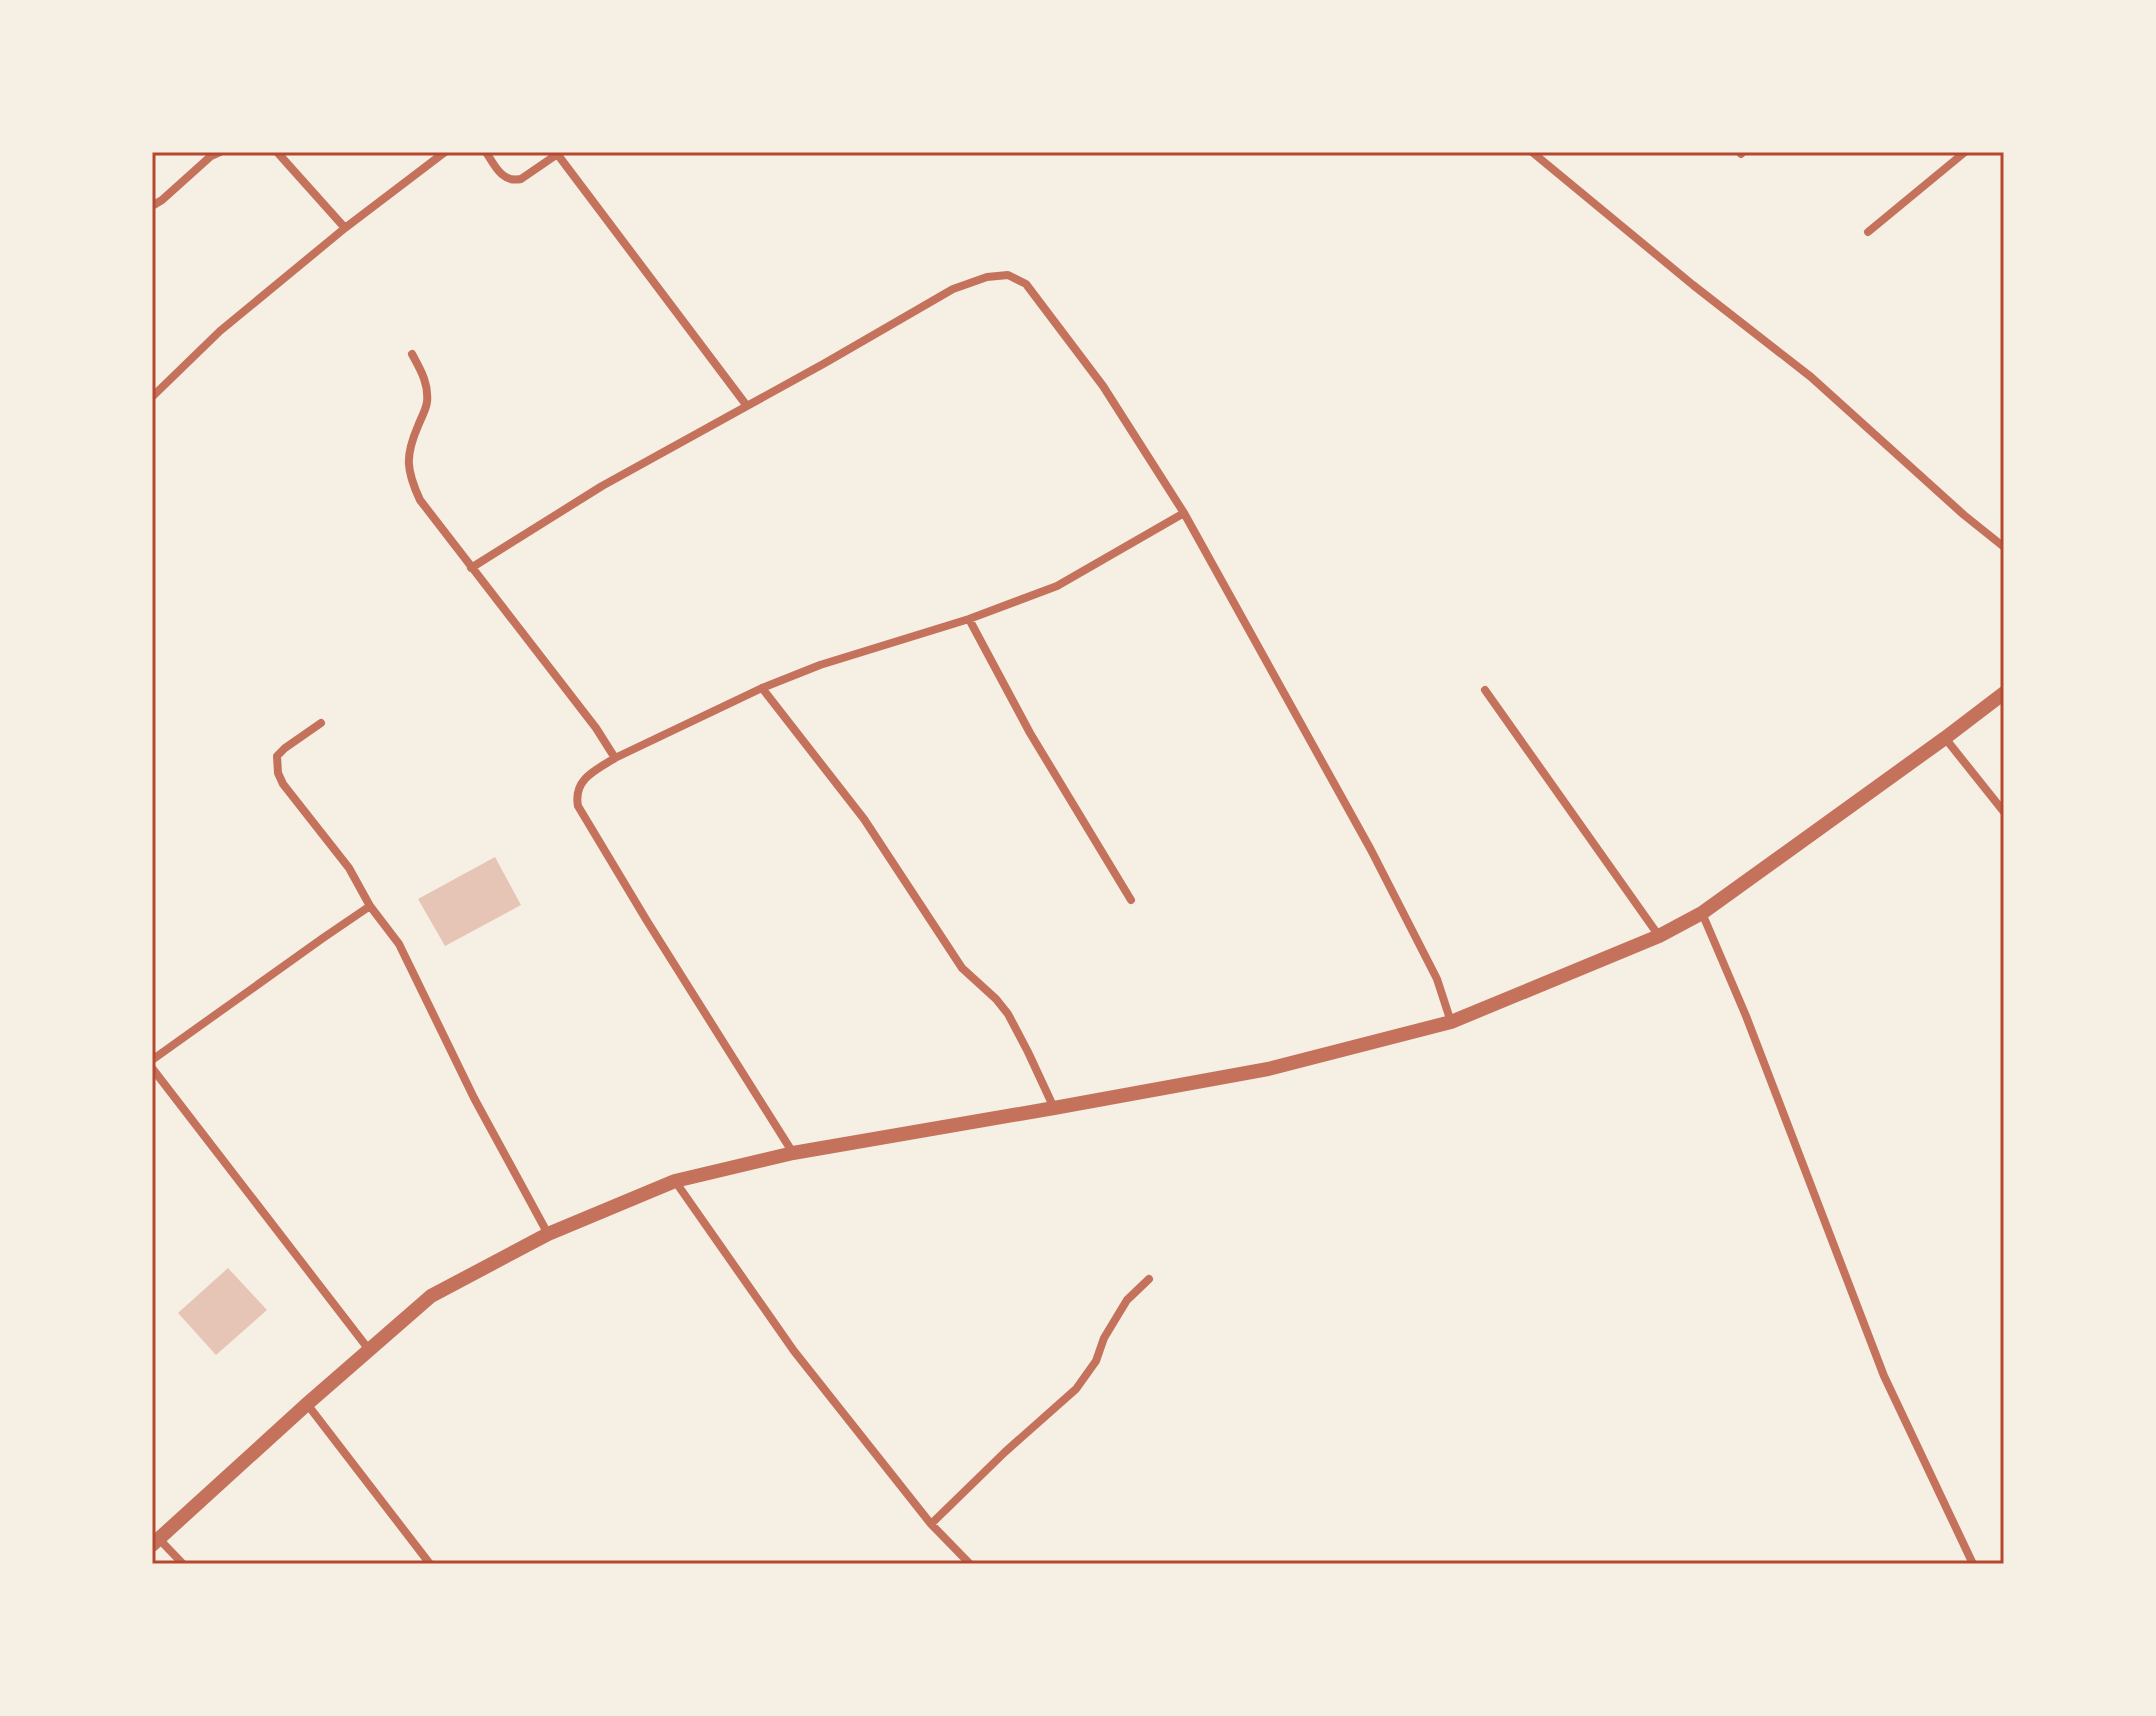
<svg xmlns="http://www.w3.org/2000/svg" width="2156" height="1716" font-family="'Noto Serif',serif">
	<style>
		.building { fill: #e6c5b7 }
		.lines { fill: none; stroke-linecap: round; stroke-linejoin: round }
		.minor { stroke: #c5725c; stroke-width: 8 }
		.tertiary { stroke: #c5725c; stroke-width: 14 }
		.neatline { fill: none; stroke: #b5482f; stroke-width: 3 }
	</style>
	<rect width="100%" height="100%" fill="#f6efe4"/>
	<!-- building -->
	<path class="building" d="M 495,857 L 521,905 L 445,946 L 418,899 Z
		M 228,1268 L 267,1310 L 216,1355 L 178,1313 Z"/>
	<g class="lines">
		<!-- minor -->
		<path class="minor" d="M 277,152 L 345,228
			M 486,152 C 495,166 502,183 521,179 L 559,153
			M 1532,152 L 1693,285 L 1811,377 L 1964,515 L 2004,547
			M 1741,154 L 1743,152
			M 558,155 L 747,406
			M 152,206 L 162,200 L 211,156 L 220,152
			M 1868,232 L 1965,152
			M 412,354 C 420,369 429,383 427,402 C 426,410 421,418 418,426 C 405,456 406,470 420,500 L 596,728 L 615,758 C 596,770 573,779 578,806 L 647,921 L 793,1153
			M 152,397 L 220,331 L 345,228 L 445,152
			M 471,568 L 602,486 L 825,363 L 953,289 L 987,277 L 1008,275 L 1026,284 L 1103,386 L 1184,513
			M 969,619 L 1030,733 L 1131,900
			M 762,688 L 864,819 L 962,968 L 996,999 L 1008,1014 L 1028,1052 L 1054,1108
			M 1485,690 L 1659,936
			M 321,723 L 285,748 L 277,756 L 278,773 L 283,784 L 349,868 L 370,906
			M 1945,738 L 2004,812
			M 615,758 L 762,688 L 820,665 L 969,619 L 1057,586 L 1184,513 L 1371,850 L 1437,979 L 1451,1022
			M 1702,913 L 1746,1016 L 1884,1376 L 1973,1564
			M 152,1060 L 323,938 L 370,906 L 399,944 L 474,1098 L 548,1234
			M 152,1068 L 370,1351
			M 675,1181 L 794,1351 L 931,1524 L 970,1564
			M 307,1404 L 430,1564
			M 931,1524 L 1005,1452 L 1076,1389 L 1096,1361 L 1104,1338 L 1127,1300 L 1149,1279
			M 159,1539 L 183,1564"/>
		<!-- tertiary -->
		<path class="tertiary" d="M 152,1545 L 307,1404 L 431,1296 L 548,1234 L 675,1181 L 793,1153 L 1054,1108 L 1268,1069 L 1451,1022 L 1659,936 L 1702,913 L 1945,738 L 2004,693"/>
	</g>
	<!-- border -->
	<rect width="2156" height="1716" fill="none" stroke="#f6efe4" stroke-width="308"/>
	<rect x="154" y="154" width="1848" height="1408" class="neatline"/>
</svg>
